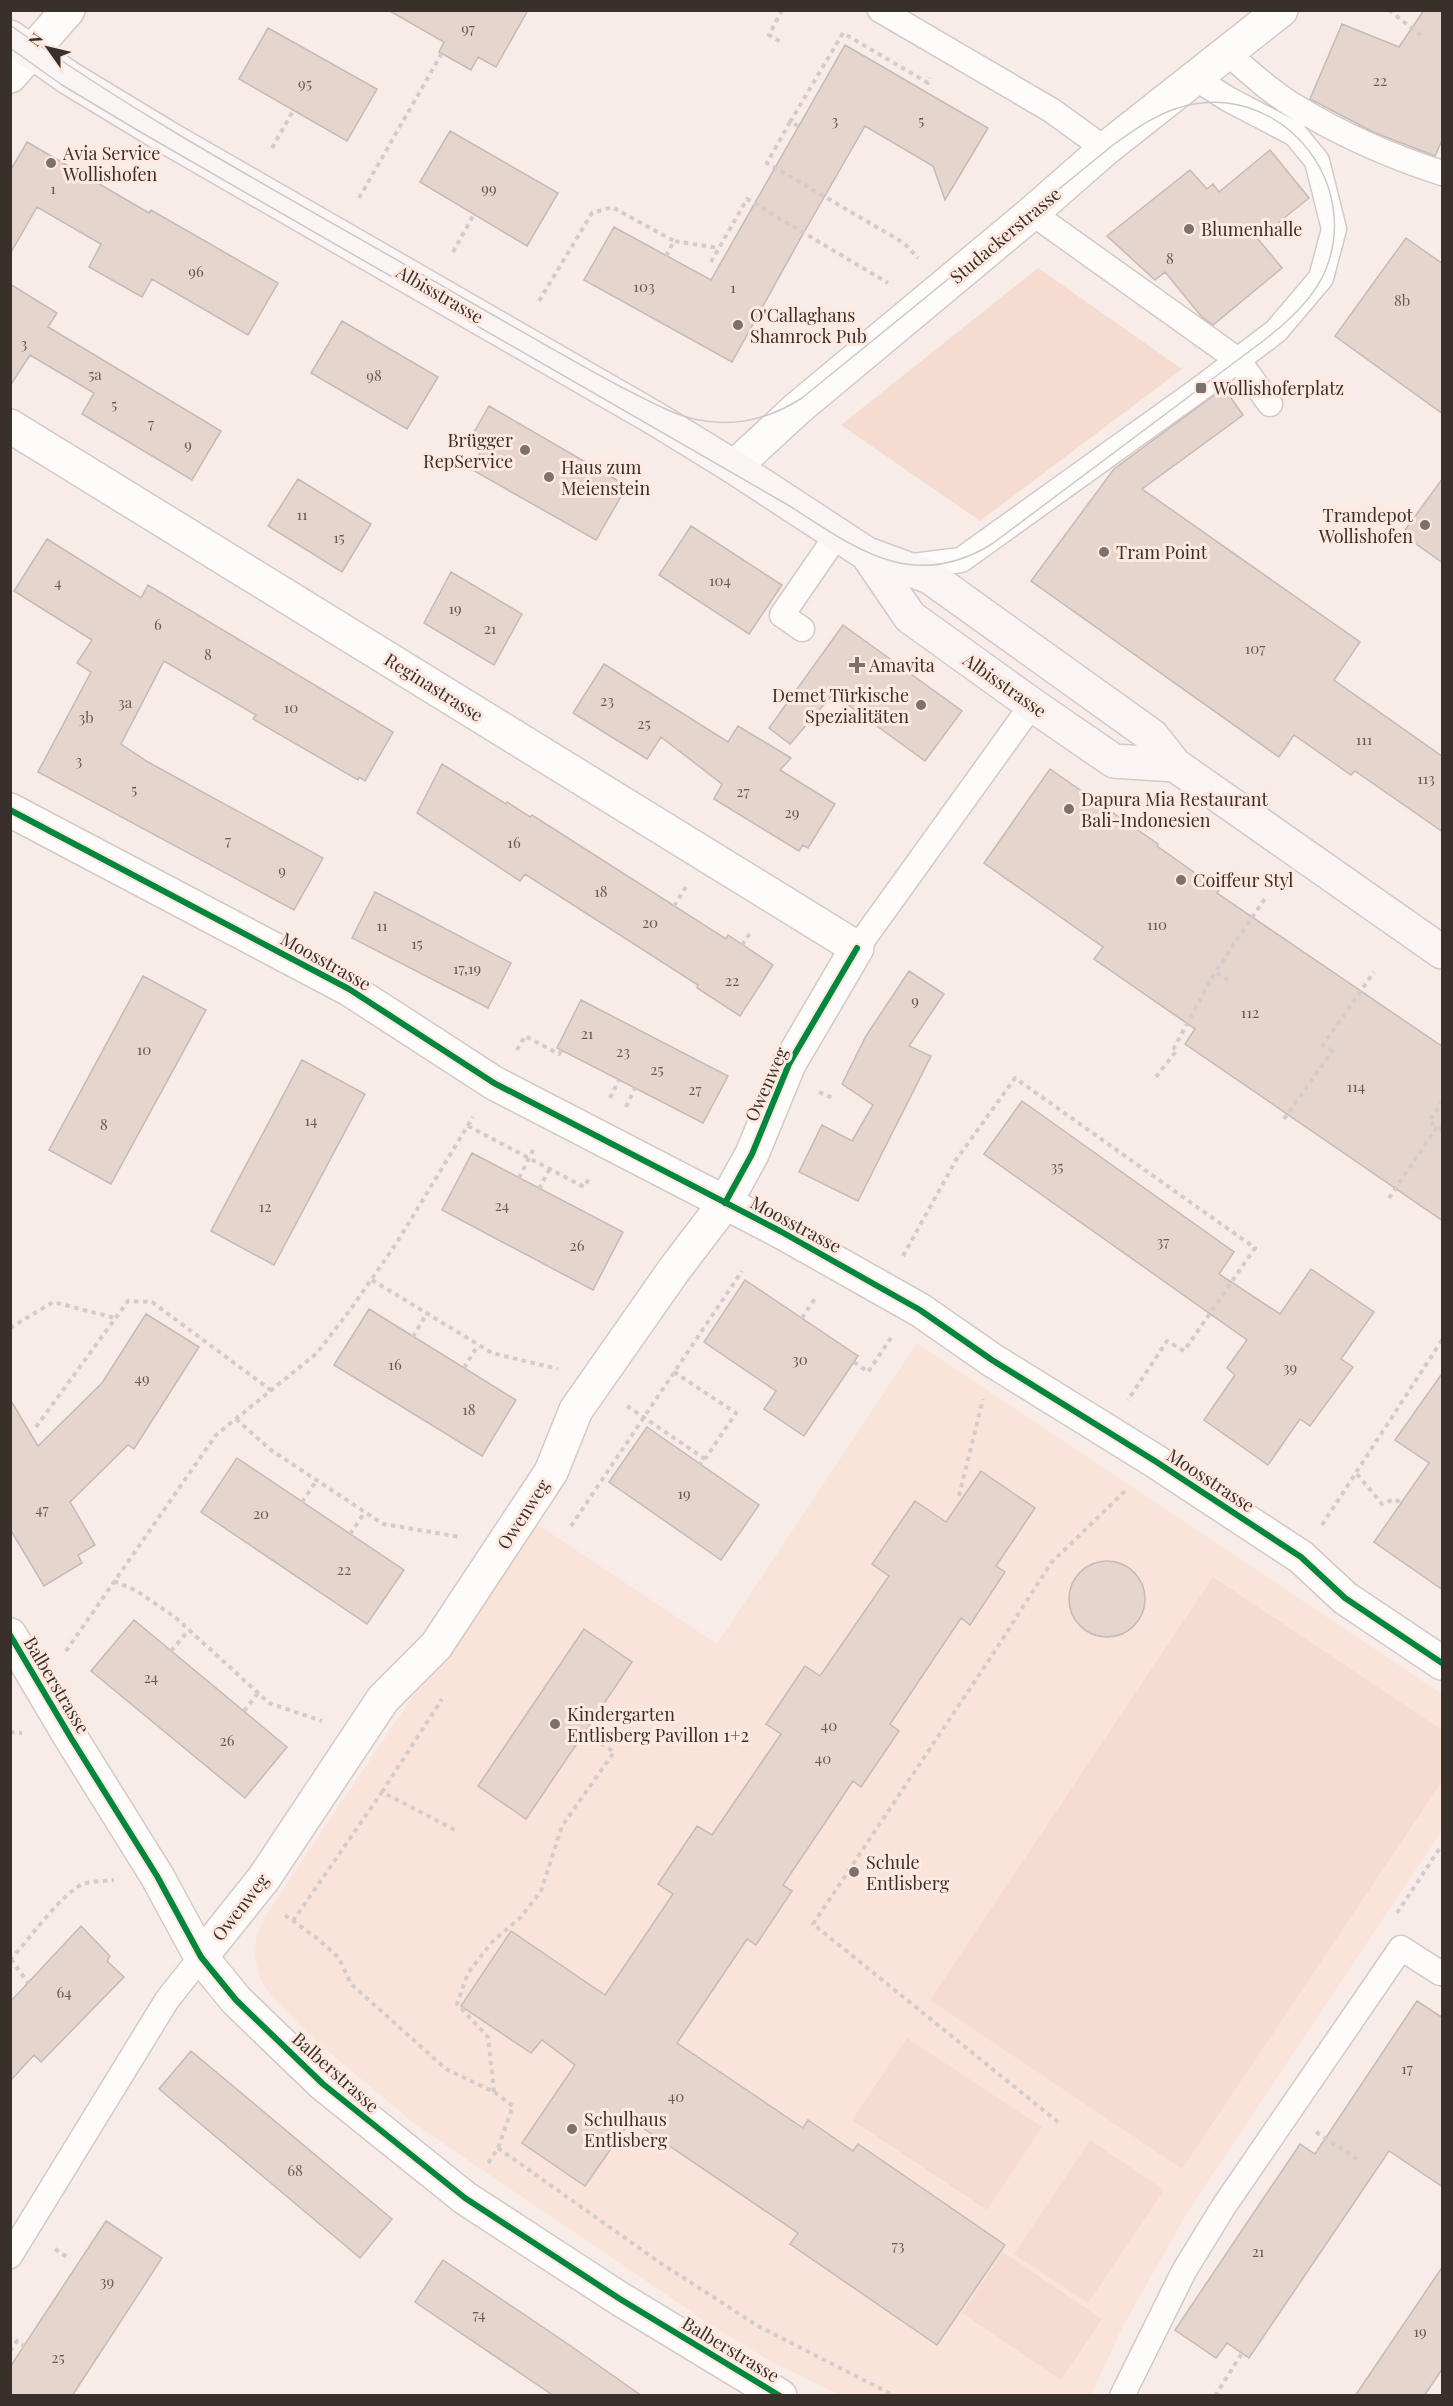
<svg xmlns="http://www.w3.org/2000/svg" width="1453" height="2406" font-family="'Playfair Display',serif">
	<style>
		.built { fill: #fae3d9 }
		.green { fill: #f6dcd0 }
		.building { fill: #e6d5cd; stroke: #c4bab6; stroke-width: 1.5 }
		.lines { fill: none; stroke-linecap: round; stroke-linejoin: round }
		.lane-casing { stroke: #d3c9c5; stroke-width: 27 }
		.street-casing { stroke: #d3c9c5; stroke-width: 36 }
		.secondary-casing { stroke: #d3c9c5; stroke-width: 36 }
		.path { stroke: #d2cdcb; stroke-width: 4; stroke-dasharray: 4.5 4.5; stroke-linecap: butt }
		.lane { stroke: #fefcfb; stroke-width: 24 }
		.street { stroke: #fefcfb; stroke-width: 33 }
		.secondary { stroke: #faf5f4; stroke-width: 33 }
		.tram { stroke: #ccc8c8; stroke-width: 1.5 }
		.cycleway-casing { stroke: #fee9e0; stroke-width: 10 }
		.cycleway { stroke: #00873e; stroke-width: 6 }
		.poi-dot { fill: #7c726d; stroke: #fee9e0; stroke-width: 2 }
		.labels { text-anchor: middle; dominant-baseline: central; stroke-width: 6; stroke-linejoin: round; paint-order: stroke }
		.number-label { font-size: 15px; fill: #665a54 }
		.poi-label { font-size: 18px; fill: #3a302b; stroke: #fee9e0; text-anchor: start }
		.street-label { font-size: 18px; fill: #3a302b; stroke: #fee9e0 }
	</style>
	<rect width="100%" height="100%" fill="#f7ece7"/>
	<!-- built -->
	<path class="built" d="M 917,1343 L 1442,1694 L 1442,1830 L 1185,2216 L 1122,2328 L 1091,2395 L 840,2395 L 770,2361 L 705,2321 L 415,2124 L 317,2042 L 272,1997 L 260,1978 L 255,1958 L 256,1937 L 266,1915 L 531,1520 L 717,1644 Z"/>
	<!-- green -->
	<path class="green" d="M 1038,268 L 1182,369 L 980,521 L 841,425 Z
		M 1213,1577 L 1442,1730 L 1442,1781 L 1182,2169 L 930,2000 Z
		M 907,2038 L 1042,2127 L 987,2210 L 852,2120 Z
		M 1090,2140 L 1164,2190 L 1088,2303 L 1014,2254 Z
		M 1003,2252 L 1102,2319 L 1061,2380 L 962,2313 Z"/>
	<!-- building -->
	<path class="building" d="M 388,10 L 528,10 L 496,67 L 478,57 L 471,70 L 439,52 L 444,42 Z
		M 1424,10 L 1443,10 L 1443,138 L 1435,156 L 1373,132 L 1310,99 L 1342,24 L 1399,47 Z
		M 268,28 L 377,89 L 347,141 L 239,79 Z
		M 845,45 L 988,128 L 945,200 L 933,166 L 865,126 L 799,241 L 732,362 L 584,280 L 614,227 L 711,280 Z
		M 450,131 L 558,193 L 527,246 L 420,182 Z
		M 27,142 L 149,213 L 151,210 L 278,283 L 248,335 L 152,279 L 142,297 L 89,267 L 101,244 L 37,207 L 10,254 L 10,171 Z
		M 1270,150 L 1309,198 L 1258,239 L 1282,268 L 1213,325 L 1201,316 L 1165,272 L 1155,280 L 1107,236 L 1190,170 L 1207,189 L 1213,184 L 1219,192 Z
		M 1406,238 L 1443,264 L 1443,414 L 1335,336 Z
		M 10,284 L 57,313 L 48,327 L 221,431 L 192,480 L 82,414 L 94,393 L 30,355 L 10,386 Z
		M 342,321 L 438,377 L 407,429 L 311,373 Z
		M 1224,388 L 1243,415 L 1142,489 L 1360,642 L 1334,680 L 1443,757 L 1443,832 L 1355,771 L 1351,775 L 1294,735 L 1279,757 L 1031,581 L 1114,469 Z
		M 489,406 L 627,486 L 596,540 L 471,469 L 486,442 L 473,434 Z
		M 1443,478 L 1443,563 L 1402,534 Z
		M 298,479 L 371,524 L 342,572 L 268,526 Z
		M 691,526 L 782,585 L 749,634 L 659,575 Z
		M 47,539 L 141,598 L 148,585 L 393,732 L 365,781 L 359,777 L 358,780 L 253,719 L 256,715 L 164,661 L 121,744 L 148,762 L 323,858 L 294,910 L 38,772 L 91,672 L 77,663 L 92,640 L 14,591 Z
		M 451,572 L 522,614 L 494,665 L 424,623 Z
		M 843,625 L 962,711 L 925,761 L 833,694 L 790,744 L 769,728 Z
		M 604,664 L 728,742 L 738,726 L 791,758 L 780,770 L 835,804 L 808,848 L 803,845 L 799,851 L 714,799 L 722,784 L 661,737 L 647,759 L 573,713 Z
		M 442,764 L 506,804 L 507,802 L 530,817 L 532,815 L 726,939 L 728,935 L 773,965 L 740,1016 L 697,988 L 698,985 L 525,874 L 520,881 L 417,813 Z
		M 1050,769 L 1158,844 L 1157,846 L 1219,890 L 1217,893 L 1443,1047 L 1443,1221 L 1185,1044 L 1195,1029 L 1094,959 L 1103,947 L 984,863 Z
		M 375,892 L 511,963 L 488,1008 L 352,938 Z
		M 909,971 L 944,994 L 909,1046 L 931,1056 L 858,1201 L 799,1172 L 822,1125 L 852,1141 L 873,1105 L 842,1084 L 866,1036 Z
		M 143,976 L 206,1010 L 111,1184 L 49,1150 Z
		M 581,1000 L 728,1076 L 703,1123 L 557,1048 Z
		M 302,1060 L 365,1094 L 274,1265 L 211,1231 Z
		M 1022,1101 L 1234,1252 L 1219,1274 L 1280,1314 L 1311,1269 L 1374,1312 L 1341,1359 L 1353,1367 L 1310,1426 L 1300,1419 L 1268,1465 L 1204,1420 L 1235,1375 L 1227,1368 L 1247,1340 L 984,1154 Z
		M 472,1153 L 623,1232 L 593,1290 L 442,1210 Z
		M 745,1280 L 858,1356 L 804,1436 L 764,1409 L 776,1391 L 704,1342 Z
		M 369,1309 L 516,1400 L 482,1456 L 334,1365 Z
		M 146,1314 L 199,1347 L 134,1449 L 128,1445 L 70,1502 L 95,1545 L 78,1555 L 82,1563 L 44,1586 L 10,1529 L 10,1399 L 38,1446 L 102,1383 Z
		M 1443,1372 L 1443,1590 L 1374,1542 L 1429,1463 L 1395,1440 Z
		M 647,1427 L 759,1505 L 721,1560 L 609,1482 Z
		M 237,1458 L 404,1570 L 367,1624 L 201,1512 Z
		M 981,1471 L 1035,1508 L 996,1566 L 1005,1572 L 970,1625 L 961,1618 L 890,1724 L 899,1731 L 861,1787 L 853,1781 L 783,1885 L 792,1891 L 756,1945 L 747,1939 L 677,2043 L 803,2128 L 808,2120 L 853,2151 L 858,2144 L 1005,2245 L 937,2345 L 790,2244 L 798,2233 L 631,2120 L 585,2186 L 522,2143 L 575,2065 L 542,2040 L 531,2053 L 461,2006 L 511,1931 L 605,1995 L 673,1894 L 658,1884 L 697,1826 L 712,1835 L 781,1734 L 766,1724 L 805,1666 L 820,1676 L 889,1576 L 872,1564 L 915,1501 L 946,1522 Z
		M1069 1599a38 38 0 1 1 76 0a38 38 0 1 1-76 0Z
		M 134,1620 L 287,1747 L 245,1798 L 91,1671 Z
		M 584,1629 L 632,1662 L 526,1819 L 478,1786 Z
		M 81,1926 L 110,1956 L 107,1961 L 124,1977 L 41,2062 L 34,2055 L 10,2081 L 10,2002 Z
		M 1417,2001 L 1443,2018 L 1443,2187 L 1389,2151 L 1249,2358 L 1227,2343 L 1216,2358 L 1175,2330 L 1300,2144 L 1315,2154 Z
		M 191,2051 L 392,2219 L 360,2258 L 159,2089 Z
		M 106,2221 L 162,2258 L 72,2396 L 10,2396 L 10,2367 Z
		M 443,2260 L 565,2342 L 642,2396 L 554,2396 L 415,2302 Z
		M 1443,2266 L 1443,2368 L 1424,2396 L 1355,2396 Z"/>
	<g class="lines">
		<defs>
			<path id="lane" d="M 880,10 L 1051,110 L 1105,149
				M 1227,53 C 1249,71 1271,93 1296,107 C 1342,135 1392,157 1442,173
				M 1032,213 L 1238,360 L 1270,404
				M 907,565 L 913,566 L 961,560 L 1201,388 L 1276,331 L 1321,278 L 1334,229 L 1317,161 L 1295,134 L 1228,99 L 1195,78
				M 802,629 L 782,615 L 837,535
				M 857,948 L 1021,720
				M 10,2256 L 167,2000 L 201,1957
				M 1122,2396 L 1184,2271 L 1224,2206 L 1401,1948 L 1440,1973"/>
			<path id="street" d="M 10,76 L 68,10
				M 10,426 L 857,948 L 789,1064 L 752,1154 L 725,1203 L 674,1270 L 576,1410 L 551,1472 L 436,1646 L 383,1699 L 264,1878 L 201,1957
				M 734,467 L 798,408 L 1032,213 L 1105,149 L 1281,10
				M 10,810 L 349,989 L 494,1083 L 780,1231 L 920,1310 L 992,1360 L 1155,1461 L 1301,1557 L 1345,1598 L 1442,1663
				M 10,1635 L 71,1738 L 157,1876 L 201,1957 L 236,2000 L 323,2084 L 465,2198 L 620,2299 L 780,2396"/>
			<path id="secondary" d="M 10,37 L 69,78 L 168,138 L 656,419 L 734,467 L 867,554 L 930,577 L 1152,736 L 1175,765 L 1442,952
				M 867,554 L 910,617 L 1031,704 L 1114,761 L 1175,765"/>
		</defs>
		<!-- lane casing -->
		<use href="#lane" class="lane-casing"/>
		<!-- street casing -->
		<use href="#street" class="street-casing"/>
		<!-- secondary casing -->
		<use href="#secondary" class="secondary-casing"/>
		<!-- path -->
		<path class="path" d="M 782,10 L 769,35 L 783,43
			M 1389,10 L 1423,37
			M 790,122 L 843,33 L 928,83 L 930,78
			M 798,126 L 790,122 L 767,163 L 904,243 L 918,258
			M 272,148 L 293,111
			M 359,198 L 442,53
			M 453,252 L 474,214
			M 666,256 L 674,241 L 719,248
			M 711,262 L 747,199 L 888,283
			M 539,301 L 592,213 L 612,207 L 674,241
			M 674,906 L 686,887
			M 742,945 L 752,930
			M 1228,980 L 1215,972 L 1266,897
			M 517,1050 L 525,1036 L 559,1054 L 562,1050
			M 1332,1051 L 1323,1045 L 1374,972
			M 1156,1077 L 1177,1050 L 1174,1048 L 1215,972
			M 819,1092 L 835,1099
			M 610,1098 L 619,1080
			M 626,1107 L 635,1088
			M 1284,1119 L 1332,1051 L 1336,1054
			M 468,1126 L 584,1187 L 590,1177
			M 1442,1130 L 1429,1121 L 1442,1102
			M 519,1178 L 534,1148
			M 539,1189 L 550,1168
			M 1389,1198 L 1437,1127
			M 903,1256 L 956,1160 L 1015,1078 L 1255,1248 L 1184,1351 L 1167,1341 L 1128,1400
			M 372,1280 L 492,1353 L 558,1369
			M 802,1318 L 816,1297
			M 10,1328 L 53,1302 L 115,1318
			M 413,1337 L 427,1313
			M 854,1362 L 868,1372 L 891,1338
			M 464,1368 L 478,1345
			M 674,1372 L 736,1413 L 705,1459
			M 627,1406 L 705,1459 L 700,1464
			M 236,1419 L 271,1450 L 383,1524 L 461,1537
			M 36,1427 L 128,1301 L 152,1302 L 272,1391
			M 1357,1474 L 1382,1504 L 1395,1499 L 1401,1503
			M 959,1496 L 983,1399
			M 302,1502 L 317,1480
			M 1322,1525 L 1442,1340
			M 571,1526 L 742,1271
			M 350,1534 L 365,1512
			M 114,1581 L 137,1591 L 176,1618 L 269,1703 L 322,1721
			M 66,1651 L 216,1435 L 317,1353 L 350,1310 L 396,1244 L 473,1117
			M 171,1651 L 189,1630
			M 244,1711 L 258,1693
			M 10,1732 L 22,1733
			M 382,1792 L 442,1699
			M 1397,1913 L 1442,1845
			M 285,1915 L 318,1939 L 339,1958 L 351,1984 L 446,2069 L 494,2092 L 513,2106 L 498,2148 L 487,2165
			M 293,1921 L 382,1792 L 455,1830
			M 11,1959 L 28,1983
			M 10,1960 C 28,1941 64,1889 86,1883 C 95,1881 105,1881 114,1880
			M 494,2092 L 488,2037 L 457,2004 L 468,1973 L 492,1942 L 521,1917 L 541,1891 L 562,1826 L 614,1752 L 589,1735
			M 1058,2122 L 813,1924 L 991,1657 L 1051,1563 L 1127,1489
			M 1316,2132 L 1358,2160
			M 498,2148 L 659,2262 L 758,2326 L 895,2396
			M 55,2249 L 70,2259
			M 10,2351 L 17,2341 L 24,2346
			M 1215,2396 L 1242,2353"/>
		<!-- lane -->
		<use href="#lane" class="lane"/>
		<!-- street -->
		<use href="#street" class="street"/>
		<!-- secondary -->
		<use href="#secondary" class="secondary"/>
		<!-- tram -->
		<path class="tram" d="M 10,25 C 154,128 312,210 465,299 C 518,329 570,360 623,388 C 646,399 669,413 694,419 C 733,428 768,420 802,398 L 1113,145 C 1138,127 1163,109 1194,104 C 1286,89 1360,183 1326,269 C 1315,297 1290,320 1267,338 L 992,544 C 912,593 857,549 788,505 L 137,130 L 62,85 L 10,48"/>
		<defs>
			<path id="cycleway" d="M 10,810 L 349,989 L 494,1083 L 780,1231 L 920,1310 L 992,1360 L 1155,1461 L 1301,1557 L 1345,1598 L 1442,1663
				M 725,1203 L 752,1154 L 789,1064 L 857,948
				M 10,1635 L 71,1738 L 157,1876 L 201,1957 L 236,2000 L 323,2084 L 465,2198 L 620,2299 L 780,2396"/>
		</defs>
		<!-- cycleway casing -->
		<use href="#cycleway" class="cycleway-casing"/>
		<!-- cycleway -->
		<use href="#cycleway" class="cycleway"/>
	</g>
	<!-- markers -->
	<g class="poi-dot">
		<circle cx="51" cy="163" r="6"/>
		<circle cx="1189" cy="229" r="6"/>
		<circle cx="738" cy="325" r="6"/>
		<rect x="1195" y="382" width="12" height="12" rx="3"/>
		<circle cx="525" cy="450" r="6"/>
		<circle cx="549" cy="477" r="6"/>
		<circle cx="1425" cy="525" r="6"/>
		<circle cx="1104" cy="552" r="6"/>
		<path d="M854 656h6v6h6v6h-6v6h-6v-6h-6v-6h6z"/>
		<circle cx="921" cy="705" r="6"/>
		<circle cx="1069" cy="809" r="6"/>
		<circle cx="1181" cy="880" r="6"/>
		<circle cx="555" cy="1724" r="6"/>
		<circle cx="854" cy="1872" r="6"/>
		<circle cx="572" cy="2129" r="6"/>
	</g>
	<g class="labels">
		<!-- number labels -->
		<g class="number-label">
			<text x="468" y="28">97</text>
			<text x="1380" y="80">22</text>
			<text x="305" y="83">95</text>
			<text x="835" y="120">3</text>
			<text x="921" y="120">5</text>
			<text x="53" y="188">1</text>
			<text x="489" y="188">99</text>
			<text x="1170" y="258">8</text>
			<text x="196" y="271">96</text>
			<text x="644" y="286">103</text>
			<text x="733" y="287">1</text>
			<text x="1402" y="300">8b</text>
			<text x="24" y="343">3</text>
			<text x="95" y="374">5a</text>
			<text x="374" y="375">98</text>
			<text x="114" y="404">5</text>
			<text x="151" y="423">7</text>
			<text x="188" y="444">9</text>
			<text x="302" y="514">11</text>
			<text x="339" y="537">15</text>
			<text x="720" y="580">104</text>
			<text x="58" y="582">4</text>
			<text x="455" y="608">19</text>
			<text x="158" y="624">6</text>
			<text x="490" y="628">21</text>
			<text x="1255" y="648">107</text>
			<text x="208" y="654">8</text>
			<text x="607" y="700">23</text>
			<text x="125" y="702">3a</text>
			<text x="291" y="707">10</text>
			<text x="86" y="717">3b</text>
			<text x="644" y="723">25</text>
			<text x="1364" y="739">111</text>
			<text x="79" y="760">3</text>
			<text x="1426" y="778">113</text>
			<text x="134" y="789">5</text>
			<text x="743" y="791">27</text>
			<text x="792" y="812">29</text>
			<text x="228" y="840">7</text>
			<text x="514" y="842">16</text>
			<text x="282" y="870">9</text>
			<text x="601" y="891">18</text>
			<text x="650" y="922">20</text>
			<text x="1157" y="924">110</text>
			<text x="382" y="925">11</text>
			<text x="417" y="943">15</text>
			<text x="467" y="968">17,19</text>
			<text x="732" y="980">22</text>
			<text x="915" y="1000">9</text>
			<text x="1250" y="1012">112</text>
			<text x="587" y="1033">21</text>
			<text x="144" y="1049">10</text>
			<text x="623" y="1051">23</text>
			<text x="657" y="1069">25</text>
			<text x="1356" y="1086">114</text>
			<text x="695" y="1089">27</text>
			<text x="311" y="1120">14</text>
			<text x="104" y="1124">8</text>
			<text x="1057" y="1166">35</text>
			<text x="502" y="1205">24</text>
			<text x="265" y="1206">12</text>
			<text x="1163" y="1241">37</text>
			<text x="577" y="1245">26</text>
			<text x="800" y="1359">30</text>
			<text x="395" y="1364">16</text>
			<text x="1290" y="1367">39</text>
			<text x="142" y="1378">49</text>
			<text x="469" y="1409">18</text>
			<text x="684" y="1493">19</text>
			<text x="42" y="1509">47</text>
			<text x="261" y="1513">20</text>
			<text x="344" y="1569">22</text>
			<text x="151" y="1677">24</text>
			<text x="829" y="1725">40</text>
			<text x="227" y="1740">26</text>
			<text x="823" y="1758">40</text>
			<text x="64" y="1992">64</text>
			<text x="1407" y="2068">17</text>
			<text x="676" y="2096">40</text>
			<text x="295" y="2170">68</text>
			<text x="898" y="2245">73</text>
			<text x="1258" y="2251">21</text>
			<text x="107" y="2281">39</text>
			<text x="479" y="2314">74</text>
			<text x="1420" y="2331">19</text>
			<text x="58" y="2357">25</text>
		</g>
		<!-- poi labels -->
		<g class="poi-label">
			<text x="63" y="153">Avia Service<tspan x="63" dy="21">Wollishofen</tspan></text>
			<text x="1201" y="229">Blumenhalle</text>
			<text x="750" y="315">O'Callaghans<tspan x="750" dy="21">Shamrock Pub</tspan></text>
			<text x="1213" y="388">Wollishoferplatz</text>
			<text x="513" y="440" text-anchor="end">Brügger<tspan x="513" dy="21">RepService</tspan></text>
			<text x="561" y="467">Haus zum<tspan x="561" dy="21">Meienstein</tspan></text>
			<text x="1413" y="515" text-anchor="end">Tramdepot<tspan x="1413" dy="21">Wollishofen</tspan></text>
			<text x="1116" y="552">Tram Point</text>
			<text x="869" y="665">Amavita</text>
			<text x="909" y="695" text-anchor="end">Demet Türkische<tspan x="909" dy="21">Spezialitäten</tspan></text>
			<text x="1081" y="799">Dapura Mia Restaurant<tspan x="1081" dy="21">Bali-Indonesien</tspan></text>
			<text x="1193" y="880">Coiffeur Styl</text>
			<text x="567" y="1714">Kindergarten<tspan x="567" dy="21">Entlisberg Pavillon 1+2</tspan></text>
			<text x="866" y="1862">Schule<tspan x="866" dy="21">Entlisberg</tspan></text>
			<text x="584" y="2119">Schulhaus<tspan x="584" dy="21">Entlisberg</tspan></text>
		</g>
		<!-- street labels -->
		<g class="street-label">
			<text transform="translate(1005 235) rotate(-40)">Studackerstrasse</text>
			<text transform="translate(440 294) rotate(30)">Albisstrasse</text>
			<text transform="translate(1005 685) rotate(35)">Albisstrasse</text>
			<text transform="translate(434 687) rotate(32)">Reginastrasse</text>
			<text transform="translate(326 961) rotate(29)">Moosstrasse</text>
			<text transform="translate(766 1084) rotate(-66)">Owenweg</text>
			<text transform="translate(796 1224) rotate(28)">Moosstrasse</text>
			<text transform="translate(1211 1480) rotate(33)">Moosstrasse</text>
			<text transform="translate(523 1514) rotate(-57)">Owenweg</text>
			<text transform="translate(57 1685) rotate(59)">Balberstrasse</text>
			<text transform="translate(240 1907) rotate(-52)">Owenweg</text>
			<text transform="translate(336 2072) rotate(42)">Balberstrasse</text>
			<text transform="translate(731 2349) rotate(31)">Balberstrasse</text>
		</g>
	</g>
	<!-- border -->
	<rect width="1453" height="2406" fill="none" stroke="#3a302b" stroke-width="24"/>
	<!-- north arrow -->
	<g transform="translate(48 48) rotate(304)" stroke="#fee9e0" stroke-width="4.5" paint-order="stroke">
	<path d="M0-4.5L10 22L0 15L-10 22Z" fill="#3a302b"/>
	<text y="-9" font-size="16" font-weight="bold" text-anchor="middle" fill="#3a302b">N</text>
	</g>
</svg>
